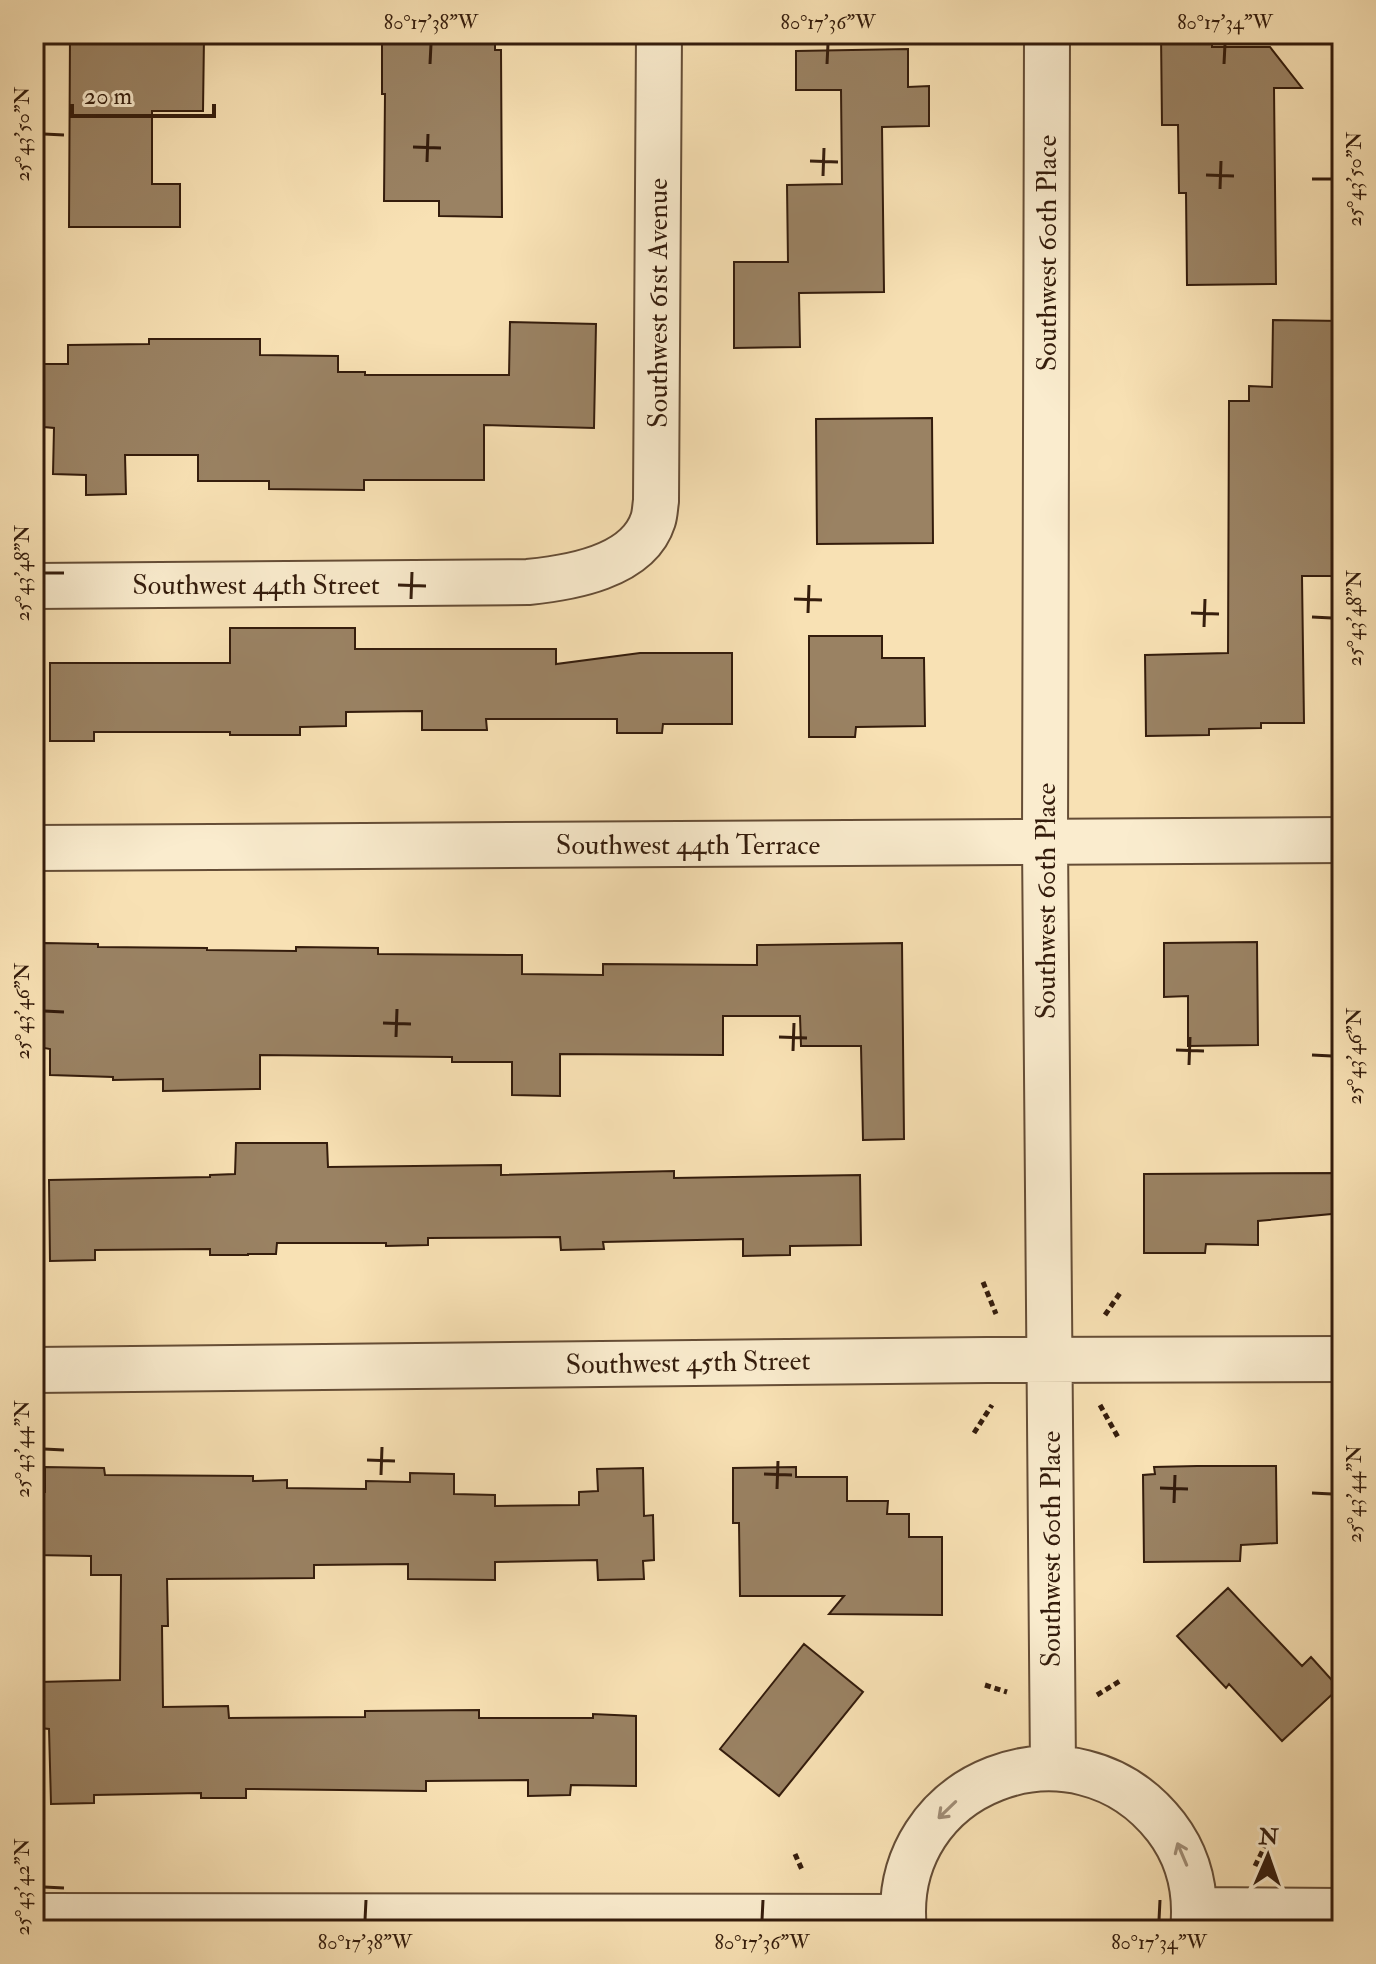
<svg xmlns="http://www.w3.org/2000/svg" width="1376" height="1964" font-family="'IM FELL Double Pica',serif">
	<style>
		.building { fill: #9a8263; stroke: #341c0c; stroke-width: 2 }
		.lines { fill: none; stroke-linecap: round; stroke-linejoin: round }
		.minor-casing { stroke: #654d36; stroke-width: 48 }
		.path { stroke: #341c0c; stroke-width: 5; stroke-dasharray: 6 4; stroke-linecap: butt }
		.minor { stroke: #faecce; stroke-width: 44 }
		.oneway { stroke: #a18e77 }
		.ticks { fill: none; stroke: #341c0c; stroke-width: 3 }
		.labels { text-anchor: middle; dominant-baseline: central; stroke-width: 6; stroke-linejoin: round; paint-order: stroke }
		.street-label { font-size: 28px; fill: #341c0c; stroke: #faecce }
		.neatline { fill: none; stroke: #341c0c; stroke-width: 3 }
		.ticks-label { font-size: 20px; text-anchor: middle; fill: #341c0c }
	</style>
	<rect width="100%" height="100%" fill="#f8e1b4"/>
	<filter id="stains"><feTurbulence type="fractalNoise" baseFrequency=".0025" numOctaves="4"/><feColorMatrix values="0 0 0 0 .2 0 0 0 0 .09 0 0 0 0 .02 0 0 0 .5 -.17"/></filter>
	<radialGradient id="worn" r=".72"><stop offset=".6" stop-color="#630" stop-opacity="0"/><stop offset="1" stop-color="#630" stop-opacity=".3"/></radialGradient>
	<!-- building -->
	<path class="building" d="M 70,34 L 190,34 L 190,37 L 204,37 L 203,111 L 152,111 L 152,184 L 180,184 L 180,227 L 69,227 Z
		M 382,34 L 495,34 L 495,50 L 501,50 L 502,217 L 439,216 L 439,201 L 384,201 L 385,94 L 382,94 Z
		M 1161,34 L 1212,34 L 1212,47 L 1270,47 L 1302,88 L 1274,88 L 1276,284 L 1187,285 L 1186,193 L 1179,193 L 1178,125 L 1162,125 Z
		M 908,49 L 908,87 L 929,86 L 929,126 L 882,127 L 884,292 L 799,293 L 800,347 L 734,348 L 734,262 L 788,262 L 787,185 L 842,184 L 841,90 L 796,90 L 796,51 Z
		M 1273,320 L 1342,321 L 1342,576 L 1302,576 L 1304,723 L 1261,723 L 1261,728 L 1209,729 L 1209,735 L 1146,736 L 1145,655 L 1228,653 L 1229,401 L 1249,401 L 1249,386 L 1272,387 Z
		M 510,322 L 596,324 L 594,428 L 484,425 L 484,480 L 364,480 L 364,490 L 269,489 L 269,481 L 198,481 L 198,455 L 125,455 L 126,494 L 86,495 L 86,475 L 53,474 L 54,428 L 44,427 L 43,364 L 68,364 L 68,345 L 149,344 L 149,339 L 260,339 L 260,355 L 338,356 L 338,372 L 365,372 L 365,375 L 509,375 Z
		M 932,418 L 933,543 L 817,544 L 816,419 Z
		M 230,628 L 355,628 L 355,649 L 556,649 L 556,664 L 640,653 L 732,653 L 732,724 L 663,724 L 662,733 L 617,733 L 617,719 L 486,719 L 487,730 L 422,730 L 422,711 L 346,712 L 346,726 L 300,727 L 300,735 L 230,735 L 230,732 L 94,732 L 94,741 L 50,741 L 50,663 L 230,663 Z
		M 809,636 L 882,636 L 882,658 L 924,658 L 925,726 L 856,727 L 855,737 L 809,737 Z
		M 1257,942 L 1258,1045 L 1188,1046 L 1188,996 L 1164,997 L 1164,943 Z
		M 44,943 L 98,944 L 98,947 L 207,948 L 207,950 L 296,951 L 296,947 L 378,948 L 378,954 L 522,955 L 522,974 L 603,975 L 603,964 L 757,965 L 757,945 L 902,943 L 904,1139 L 863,1140 L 861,1046 L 801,1046 L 800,1016 L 723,1016 L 723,1055 L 560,1054 L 560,1096 L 512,1095 L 512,1062 L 452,1062 L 452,1057 L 260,1055 L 260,1089 L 163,1091 L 163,1079 L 113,1080 L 113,1077 L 50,1075 L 50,1049 L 44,1048 Z
		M 236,1143 L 327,1143 L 328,1167 L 501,1165 L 501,1175 L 674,1171 L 674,1178 L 860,1175 L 861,1245 L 790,1246 L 790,1255 L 743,1256 L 743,1239 L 603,1242 L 604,1249 L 561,1250 L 560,1237 L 428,1238 L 428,1245 L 386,1246 L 386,1243 L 277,1243 L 276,1254 L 248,1254 L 248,1255 L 210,1255 L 210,1249 L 95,1250 L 95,1260 L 50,1261 L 49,1180 L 210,1177 L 210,1175 L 235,1174 Z
		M 1342,1173 L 1342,1213 L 1258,1221 L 1258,1245 L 1206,1244 L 1205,1253 L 1144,1253 L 1144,1174 Z
		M 1197,1466 L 1276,1466 L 1277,1543 L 1241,1545 L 1240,1561 L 1144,1562 L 1143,1475 L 1155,1474 L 1154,1467 Z
		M 45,1467 L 104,1468 L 105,1475 L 253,1476 L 253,1481 L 287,1480 L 287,1488 L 366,1489 L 366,1481 L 410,1482 L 410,1473 L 454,1474 L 454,1494 L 495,1495 L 495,1506 L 579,1505 L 579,1492 L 598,1491 L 597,1469 L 643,1468 L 644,1516 L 653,1515 L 654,1560 L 643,1561 L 644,1579 L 598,1580 L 597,1560 L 495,1562 L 495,1580 L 408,1579 L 408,1564 L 314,1565 L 314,1578 L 167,1579 L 168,1626 L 162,1626 L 163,1707 L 228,1706 L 229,1718 L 365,1717 L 365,1711 L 479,1710 L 479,1718 L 593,1718 L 593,1714 L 636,1716 L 636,1786 L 571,1785 L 570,1795 L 528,1796 L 528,1780 L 426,1781 L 426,1791 L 246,1789 L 246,1798 L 201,1798 L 201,1793 L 94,1795 L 94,1803 L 51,1804 L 49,1729 L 40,1728 L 38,1682 L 120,1680 L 121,1575 L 91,1575 L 91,1556 L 34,1555 L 34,1491 L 45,1492 Z
		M 796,1467 L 796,1477 L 847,1477 L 847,1501 L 888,1501 L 887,1514 L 909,1514 L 909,1537 L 942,1537 L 942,1615 L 829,1614 L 844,1596 L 740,1596 L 739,1523 L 733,1523 L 733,1468 Z
		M 1228,1588 L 1302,1666 L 1311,1657 L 1339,1688 L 1282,1741 L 1229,1684 L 1226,1688 L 1177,1636 Z
		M 804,1644 L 863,1692 L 779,1796 L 720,1749 Z"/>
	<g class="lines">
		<defs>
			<path id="minor" d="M 1047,34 L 1045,843 L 1053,1768
				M 34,586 L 528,582 C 569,578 638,567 653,520 C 655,514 655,507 656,501 L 659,34
				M 34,848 L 1342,840
				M 34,1370 L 987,1360 L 1342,1359
				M 1195,1910 L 1342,1911
				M 34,1916 L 903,1917
				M 904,1930 C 888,1781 1075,1710 1166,1827 C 1189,1857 1197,1893 1193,1930"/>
		</defs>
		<!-- minor casing -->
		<use href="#minor" class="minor-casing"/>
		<!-- path -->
		<path class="path" d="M 983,1282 L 996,1314
			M 1105,1315 L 1120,1293
			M 1100,1405 L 1119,1439
			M 974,1433 L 992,1405
			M 985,1685 L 1007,1692
			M 1097,1695 L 1120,1681
			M 795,1854 L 803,1872
			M 1255,1866 L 1269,1838"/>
		<!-- minor -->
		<use href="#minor" class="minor"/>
	</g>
	<!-- one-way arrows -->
	<defs><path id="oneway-shaft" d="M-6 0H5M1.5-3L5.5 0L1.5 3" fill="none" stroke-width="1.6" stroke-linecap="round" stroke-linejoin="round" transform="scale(2)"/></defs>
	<g class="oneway">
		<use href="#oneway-shaft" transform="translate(947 1810) rotate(136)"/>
		<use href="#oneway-shaft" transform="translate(1182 1854) rotate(-113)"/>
	</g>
	<!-- ticks -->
	<path class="ticks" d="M 430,64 L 431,44M 827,64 L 828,44M 1224,64 L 1225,44M 44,134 L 64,135M 413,147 L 441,148M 810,161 L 838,162M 427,162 L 428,134M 1206,175 L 1234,176M 823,176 L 824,148M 1312,179 L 1332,179M 1220,189 L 1221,161M 44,573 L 64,573M 398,585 L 426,586M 411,599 L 412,572M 794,599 L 822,600M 808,613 L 809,585M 1191,613 L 1219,614M 1312,617 L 1332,618M 1204,627 L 1205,599M 44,1011 L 64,1012M 383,1023 L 411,1024M 396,1037 L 397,1009M 779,1037 L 807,1038M 1176,1050 L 1204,1051M 793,1051 L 794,1023M 1312,1055 L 1332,1056M 1189,1065 L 1190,1037M 44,1449 L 64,1450M 367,1460 L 395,1461M 764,1474 L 792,1475M 381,1475 L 382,1447M 1160,1488 L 1188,1489M 777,1489 L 778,1461M 1312,1493 L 1332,1494M 1174,1503 L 1175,1475M 44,1887 L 64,1888M 365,1920 L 366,1900M 762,1920 L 763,1900M 1159,1920 L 1160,1900"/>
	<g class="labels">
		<!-- street labels -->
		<g class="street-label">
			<text transform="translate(1047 253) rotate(-90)">Southwest 60th Place</text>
			<text transform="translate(658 303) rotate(-90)">Southwest 61st Avenue</text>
			<text x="256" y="585">Southwest 44th Street</text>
			<text x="688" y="845">Southwest 44th Terrace</text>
			<text transform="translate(1046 901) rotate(-90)">Southwest 60th Place</text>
			<text transform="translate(688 1363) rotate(-1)">Southwest 45th Street</text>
			<text transform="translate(1051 1549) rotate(-90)">Southwest 60th Place</text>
		</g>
	</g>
	<!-- margin -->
	<rect width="1376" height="1964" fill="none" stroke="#f8e1b4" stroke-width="88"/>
	<!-- north arrow -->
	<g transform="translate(1268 1856) rotate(2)" stroke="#faecce" stroke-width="6" paint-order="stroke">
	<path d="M0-6L14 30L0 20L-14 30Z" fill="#341c0c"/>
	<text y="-12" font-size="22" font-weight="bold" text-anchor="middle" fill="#341c0c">N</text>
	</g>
	<!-- scale -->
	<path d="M72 104v12h142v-12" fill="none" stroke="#341c0c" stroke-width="4"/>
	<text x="84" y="104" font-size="24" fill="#341c0c" stroke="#faecce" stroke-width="6" paint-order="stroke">20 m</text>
	<rect x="44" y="44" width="1288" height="1876" class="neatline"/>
	<g class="ticks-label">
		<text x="431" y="29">80°17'38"W</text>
		<text x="828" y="29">80°17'36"W</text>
		<text x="1225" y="29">80°17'34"W</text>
		<text transform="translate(22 134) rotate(-90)" y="7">25°43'50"N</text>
		<text transform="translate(1354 179) rotate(-90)" y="7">25°43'50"N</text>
		<text transform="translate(22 573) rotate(-90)" y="7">25°43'48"N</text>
		<text transform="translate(1354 618) rotate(-90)" y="7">25°43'48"N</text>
		<text transform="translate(22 1011) rotate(-90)" y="7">25°43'46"N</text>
		<text transform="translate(1354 1056) rotate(-90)" y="7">25°43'46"N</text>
		<text transform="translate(22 1449) rotate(-90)" y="7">25°43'44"N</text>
		<text transform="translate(1354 1494) rotate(-90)" y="7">25°43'44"N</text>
		<text transform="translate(22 1887) rotate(-90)" y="7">25°43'42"N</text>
		<text x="365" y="1949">80°17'38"W</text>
		<text x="762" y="1949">80°17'36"W</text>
		<text x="1159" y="1949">80°17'34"W</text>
	</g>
	<rect width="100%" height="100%" filter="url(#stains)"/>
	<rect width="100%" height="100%" fill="url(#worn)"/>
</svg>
